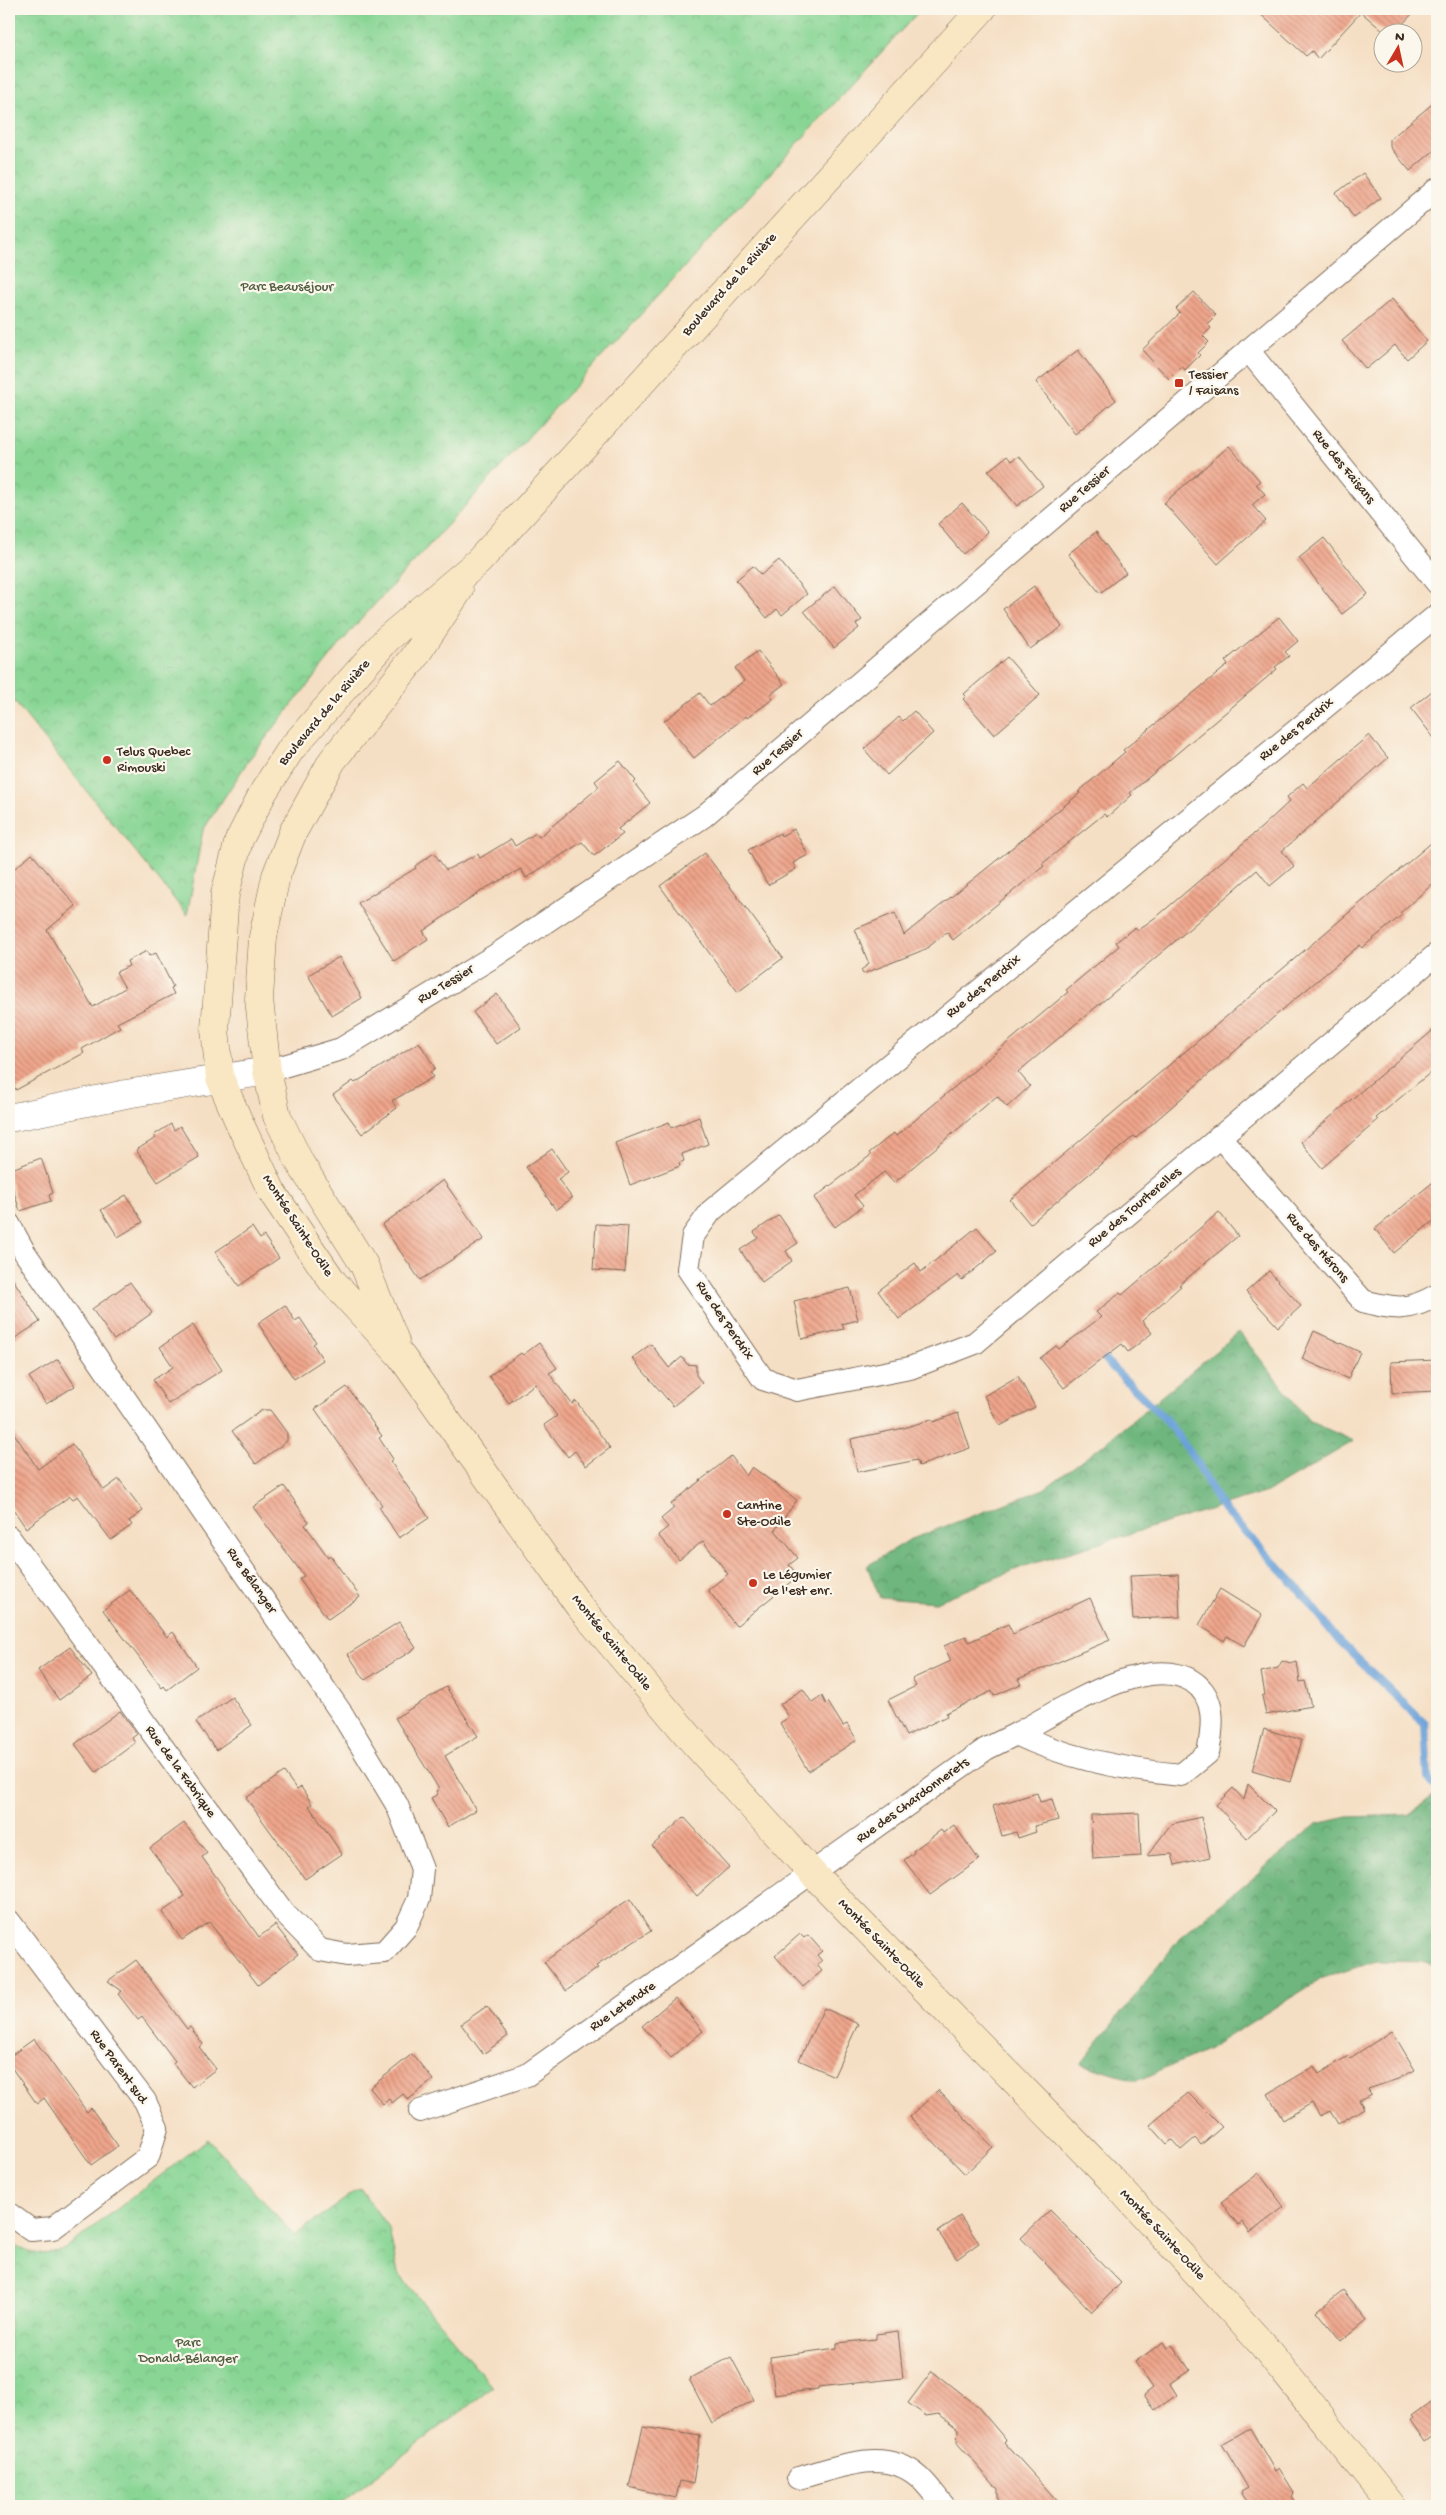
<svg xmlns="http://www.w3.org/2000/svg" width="1446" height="2515" font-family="'Gochi Hand',sans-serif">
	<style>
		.forest { fill: url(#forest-crowns); stroke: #54704e }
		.park { fill: url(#park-crowns); stroke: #628059 }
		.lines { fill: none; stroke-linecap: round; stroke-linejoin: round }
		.stream { stroke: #6ba1d8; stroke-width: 8 }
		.building { fill: url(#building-back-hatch) }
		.minor-casing { stroke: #7c6958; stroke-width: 24 }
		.tertiary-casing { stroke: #7c6958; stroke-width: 29 }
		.secondary-casing { stroke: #7c6958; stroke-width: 29 }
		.minor { stroke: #fff; stroke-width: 22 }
		.tertiary { stroke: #fff; stroke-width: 28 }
		.secondary { stroke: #f9e7c3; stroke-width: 28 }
		.poi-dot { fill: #c8321e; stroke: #fbf7ec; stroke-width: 2 }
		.labels { text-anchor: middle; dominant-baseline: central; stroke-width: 4.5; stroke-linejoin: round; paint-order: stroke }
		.street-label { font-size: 14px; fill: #3b2a1e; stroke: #fbf7ec }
		.park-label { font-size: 14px; fill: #525d41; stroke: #fbf7ec }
		.poi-label { font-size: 14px; fill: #3b2a1e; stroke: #fbf7ec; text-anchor: start }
	</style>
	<defs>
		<pattern id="forest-crowns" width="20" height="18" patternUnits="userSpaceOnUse" patternTransform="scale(1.25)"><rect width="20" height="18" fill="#6eb67e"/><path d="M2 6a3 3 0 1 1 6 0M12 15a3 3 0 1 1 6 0" fill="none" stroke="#5c9467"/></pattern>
		<pattern id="park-crowns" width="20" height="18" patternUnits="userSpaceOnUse" patternTransform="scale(1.25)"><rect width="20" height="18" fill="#88d594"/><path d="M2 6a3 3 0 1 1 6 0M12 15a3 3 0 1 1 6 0" fill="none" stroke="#76b77f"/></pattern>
		<pattern id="building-back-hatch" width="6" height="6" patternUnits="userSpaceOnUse" patternTransform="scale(1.25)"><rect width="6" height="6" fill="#efa68c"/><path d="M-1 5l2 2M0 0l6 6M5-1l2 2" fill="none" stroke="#c38772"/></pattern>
	</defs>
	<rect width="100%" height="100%" fill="#fbf7ec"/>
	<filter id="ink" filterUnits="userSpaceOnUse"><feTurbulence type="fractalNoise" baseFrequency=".02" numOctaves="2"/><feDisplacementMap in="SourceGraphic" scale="10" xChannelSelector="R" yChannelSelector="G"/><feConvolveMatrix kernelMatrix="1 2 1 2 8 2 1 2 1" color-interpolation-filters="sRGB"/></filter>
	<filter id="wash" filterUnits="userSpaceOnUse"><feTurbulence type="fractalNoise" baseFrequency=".0096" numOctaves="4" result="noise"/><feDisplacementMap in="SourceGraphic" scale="20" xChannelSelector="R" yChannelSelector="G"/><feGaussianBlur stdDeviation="1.12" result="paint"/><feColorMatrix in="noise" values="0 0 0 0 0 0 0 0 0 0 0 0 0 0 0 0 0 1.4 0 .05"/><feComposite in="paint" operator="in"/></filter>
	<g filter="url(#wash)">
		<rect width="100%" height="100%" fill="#f5dfc4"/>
		<!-- forest -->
		<path class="forest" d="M 1239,1332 L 1309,1421 L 1354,1441 L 1267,1492 L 1025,1566 L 936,1602 L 880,1598 L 867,1566 L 909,1540 L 1044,1489 L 1099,1448 Z
			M 1437,1793 L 1437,1969 L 1426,1962 L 1376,1961 L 1320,1979 L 1207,2050 L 1137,2081 L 1081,2064 L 1180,1938 L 1317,1824 L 1348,1817 L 1408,1815 Z"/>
		<!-- park -->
		<path class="park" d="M 9,9 L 921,9 L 354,627 L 250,758 L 203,830 L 187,915 L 9,695 Z
			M 208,2139 L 294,2236 L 360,2188 L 389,2229 L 398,2273 L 493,2387 L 336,2506 L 9,2506 L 9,2242 C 33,2257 50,2258 73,2243 Z"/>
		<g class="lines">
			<!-- stream -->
			<path class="stream" d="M 1101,1356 L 1167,1421 L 1198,1464 L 1220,1505 L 1296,1586 L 1339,1641 L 1425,1724 L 1428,1779 L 1437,1791"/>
		</g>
		<g id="blocks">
			<!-- building -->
			<path class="building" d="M 1255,9 L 1417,9 L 1395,32 L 1384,32 L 1361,12 L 1318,59 L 1312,51 L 1306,56 Z
				M 1437,100 L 1437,148 L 1410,171 L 1390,147 L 1390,139 Z
				M 1363,173 L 1381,198 L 1354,218 L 1336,193 Z
				M 1194,292 L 1216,315 L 1207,324 L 1211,328 L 1203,336 L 1209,342 L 1198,353 L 1200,355 L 1185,370 L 1182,366 L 1169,379 L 1142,350 L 1180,313 L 1176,309 Z
				M 1392,299 L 1427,341 L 1407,359 L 1395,345 L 1366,369 L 1342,341 Z
				M 1078,350 L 1116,400 L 1075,434 L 1036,382 Z
				M 1229,446 L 1260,481 L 1256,484 L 1265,494 L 1252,505 L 1266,521 L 1218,564 L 1164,503 Z
				M 1007,456 L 1011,461 L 1019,456 L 1043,486 L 1017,506 L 988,471 Z
				M 962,503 L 988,532 L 963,554 L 938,524 Z
				M 1096,532 L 1126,573 L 1100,593 L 1068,554 Z
				M 1324,538 L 1368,594 L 1342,614 L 1299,558 Z
				M 779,560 L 807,594 L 782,615 L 777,609 L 767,618 L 736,580 L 753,566 L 761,575 Z
				M 835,586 L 862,620 L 856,624 L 859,628 L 834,648 L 804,611 Z
				M 1034,586 L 1062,627 L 1030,649 L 1003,609 Z
				M 1279,617 L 1298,641 L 1285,652 L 1289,656 L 1275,667 L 1277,669 L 1130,793 L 1132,795 L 1107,817 L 1104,814 L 1042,864 L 1044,866 L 953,940 L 947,932 L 926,949 L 863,974 L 861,970 L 869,964 L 855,929 L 895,913 L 904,935 L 1080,793 L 1078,792 L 1125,752 L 1123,750 L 1228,665 L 1225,661 Z
				M 758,651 L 784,684 L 770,695 L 773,699 L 747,718 L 746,716 L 694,758 L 664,721 L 700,693 L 710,706 L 744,681 L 735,668 Z
				M 1007,657 L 1040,695 L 994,735 L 963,699 L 966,696 L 964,694 Z
				M 1437,687 L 1437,742 L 1411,708 Z
				M 914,711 L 933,733 L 887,775 L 864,749 L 899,717 L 903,721 Z
				M 1369,735 L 1388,758 L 1282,851 L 1294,866 L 1270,886 L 1257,870 L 1173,943 L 1018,1072 L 1030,1086 L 1007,1107 L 997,1096 L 894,1183 L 884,1172 L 854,1195 L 863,1206 L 835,1227 L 814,1198 L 871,1155 L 869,1153 L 894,1133 L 896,1136 L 1068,992 L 1066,990 L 1119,946 L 1116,942 L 1135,927 L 1138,930 L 1160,914 L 1262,827 L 1290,801 L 1287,797 L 1303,783 L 1307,788 Z
				M 620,761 L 636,781 L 634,783 L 650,803 L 618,829 L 623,834 L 594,856 L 582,842 L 526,878 L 521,869 L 486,888 L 423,931 L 428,939 L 394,961 L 358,903 L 416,868 L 415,866 L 434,853 L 446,870 L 478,854 L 480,858 L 511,839 L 515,846 L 536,833 L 539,837 L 599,787 L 595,781 Z
				M 794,829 L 808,855 L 793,863 L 796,869 L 768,885 L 748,850 L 780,833 L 781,836 Z
				M 1437,838 L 1437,880 L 1400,913 L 1402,915 L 1362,948 L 1360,945 L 1282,1010 L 1136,1138 L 1134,1136 L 1030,1224 L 1010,1200 Z
				M 705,853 L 783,958 L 738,992 L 660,886 Z
				M 32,854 L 76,906 L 47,930 L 93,1007 L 125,988 L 116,972 L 129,966 L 127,961 L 147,951 L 149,956 L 156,953 L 173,987 L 171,988 L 174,994 L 117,1023 L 120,1027 L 82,1049 L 84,1053 L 16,1090 L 9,1077 L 9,873 Z
				M 339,957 L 362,998 L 332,1016 L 308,975 Z
				M 497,994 L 521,1027 L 496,1044 L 473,1012 Z
				M 1437,1027 L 1437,1067 L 1376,1118 L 1378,1120 L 1322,1168 L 1301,1142 Z
				M 419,1042 L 435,1068 L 430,1072 L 433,1077 L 392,1101 L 397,1108 L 362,1134 L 333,1095 L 353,1081 L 355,1083 Z
				M 699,1117 L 708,1144 L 682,1154 L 684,1161 L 679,1163 L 680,1166 L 630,1185 L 615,1143 L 669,1122 L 671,1128 Z
				M 171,1124 L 174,1130 L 180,1126 L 199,1157 L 158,1182 L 136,1150 L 156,1138 L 154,1135 Z
				M 552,1149 L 568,1172 L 558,1179 L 572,1198 L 556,1210 L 526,1167 Z
				M 41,1158 L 53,1193 L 49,1195 L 51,1201 L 20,1211 L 9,1177 L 9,1170 Z
				M 1437,1179 L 1437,1218 L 1394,1253 L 1375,1229 Z
				M 443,1180 L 484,1239 L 420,1280 L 382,1225 Z
				M 126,1195 L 143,1222 L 118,1237 L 101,1210 Z
				M 1219,1212 L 1238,1236 L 1179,1285 L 1181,1286 L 1142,1321 L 1152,1333 L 1128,1352 L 1122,1344 L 1064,1388 L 1040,1358 L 1056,1346 L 1059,1349 L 1101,1317 L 1096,1312 L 1120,1293 L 1122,1295 Z
				M 779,1215 L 798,1243 L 786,1251 L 792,1261 L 762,1282 L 740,1250 L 758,1238 L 754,1232 Z
				M 596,1224 L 628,1226 L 625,1272 L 593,1270 Z
				M 252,1227 L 260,1239 L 264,1236 L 279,1258 L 239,1286 L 215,1252 Z
				M 977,1227 L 997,1251 L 962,1280 L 958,1275 L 899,1319 L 878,1291 L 915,1263 L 921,1272 Z
				M 1269,1271 L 1301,1306 L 1278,1327 L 1246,1292 Z
				M 9,1273 L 40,1322 L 9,1342 Z
				M 130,1282 L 152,1313 L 114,1340 L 92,1309 Z
				M 850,1288 L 858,1320 L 842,1324 L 844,1329 L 802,1339 L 794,1301 Z
				M 285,1305 L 295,1321 L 300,1318 L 316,1342 L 313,1344 L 323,1360 L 294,1379 L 258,1323 Z
				M 193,1325 L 222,1370 L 168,1404 L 153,1380 L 173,1367 L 160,1347 Z
				M 1314,1331 L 1360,1352 L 1348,1379 L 1302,1359 Z
				M 539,1343 L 557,1368 L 549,1373 L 572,1404 L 576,1401 L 610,1448 L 586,1466 L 575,1451 L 568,1457 L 544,1425 L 557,1416 L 535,1384 L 509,1403 L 489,1376 L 521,1353 L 523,1355 Z
				M 651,1344 L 669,1368 L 682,1357 L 687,1364 L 696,1365 L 696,1375 L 702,1383 L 673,1406 L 632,1358 Z
				M 58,1359 L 75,1386 L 46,1404 L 29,1377 Z
				M 1437,1360 L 1437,1391 L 1392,1393 L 1391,1362 Z
				M 1018,1376 L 1035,1407 L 1000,1426 L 984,1396 Z
				M 347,1387 L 382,1436 L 379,1438 L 393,1459 L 390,1461 L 429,1518 L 399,1538 L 379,1507 L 382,1505 L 315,1409 Z
				M 262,1410 L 270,1410 L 287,1433 L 287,1441 L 256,1464 L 232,1431 Z
				M 958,1413 L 970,1448 L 919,1466 L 917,1460 L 857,1472 L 851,1439 L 904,1428 L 932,1419 L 933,1422 Z
				M 9,1426 L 38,1469 L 72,1444 L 104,1490 L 119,1479 L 143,1511 L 129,1521 L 132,1525 L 111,1540 L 78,1496 L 73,1499 L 70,1496 L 26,1528 L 9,1503 Z
				M 731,1456 L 746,1476 L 752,1467 L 797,1500 L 775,1530 L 798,1558 L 789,1565 L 798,1576 L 736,1626 L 708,1590 L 728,1574 L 703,1541 L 679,1560 L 658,1535 L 668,1527 L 661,1519 L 674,1508 L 671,1504 Z
				M 284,1486 L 309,1522 L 305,1525 L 328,1557 L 330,1555 L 360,1597 L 328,1619 L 299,1579 L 304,1576 L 253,1507 Z
				M 1178,1574 L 1180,1617 L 1133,1619 L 1130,1576 Z
				M 1220,1589 L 1262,1615 L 1244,1646 L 1227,1636 L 1224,1641 L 1199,1625 Z
				M 130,1590 L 167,1637 L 173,1632 L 197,1667 L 167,1690 L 164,1686 L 162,1688 L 103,1610 Z
				M 1090,1598 L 1110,1640 L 1018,1679 L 1021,1684 L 994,1696 L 992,1691 L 946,1713 L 947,1716 L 906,1736 L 888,1700 L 916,1686 L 912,1679 L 951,1661 L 944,1646 L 966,1636 L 969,1642 L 1008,1624 L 1013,1634 Z
				M 399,1622 L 416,1648 L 365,1680 L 348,1654 Z
				M 70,1647 L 92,1676 L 59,1700 L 38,1670 Z
				M 1282,1661 L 1290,1664 L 1297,1662 L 1300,1682 L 1305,1681 L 1311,1706 L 1266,1715 L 1262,1696 L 1265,1695 L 1261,1672 L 1278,1668 Z
				M 446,1687 L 478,1736 L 445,1756 L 476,1810 L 448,1827 L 431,1798 L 438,1794 L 436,1791 L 439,1789 L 395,1718 Z
				M 803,1689 L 812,1703 L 822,1696 L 826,1704 L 828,1702 L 843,1726 L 847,1724 L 857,1740 L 808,1771 L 780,1723 L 789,1717 L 780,1704 Z
				M 232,1697 L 252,1725 L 216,1750 L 196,1722 Z
				M 120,1711 L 137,1734 L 132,1738 L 135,1743 L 96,1772 L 75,1744 Z
				M 1264,1729 L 1302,1740 L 1290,1782 L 1252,1771 Z
				M 284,1772 L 297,1790 L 301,1787 L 312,1804 L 309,1806 L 342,1854 L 305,1879 L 246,1798 Z
				M 1248,1784 L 1275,1811 L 1247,1838 L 1216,1805 L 1233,1788 L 1244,1800 Z
				M 1037,1793 L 1040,1802 L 1052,1799 L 1058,1820 L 1034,1826 L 1036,1832 L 1018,1838 L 1016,1832 L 1002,1836 L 993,1806 Z
				M 1139,1813 L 1141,1856 L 1093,1859 L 1091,1815 Z
				M 684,1817 L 729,1867 L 697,1896 L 652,1846 Z
				M 1201,1817 L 1210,1857 L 1175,1865 L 1172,1854 L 1147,1856 L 1171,1824 Z
				M 184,1823 L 207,1853 L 202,1857 L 259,1937 L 275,1925 L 298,1954 L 258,1985 L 209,1922 L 182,1940 L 162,1912 L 185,1896 L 150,1848 Z
				M 954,1825 L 979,1860 L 930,1895 L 904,1860 L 914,1853 L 913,1851 L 941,1830 L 943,1833 Z
				M 630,1899 L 651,1931 L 596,1966 L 598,1968 L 566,1991 L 544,1962 L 595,1924 L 594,1922 Z
				M 800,1934 L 804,1938 L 808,1935 L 822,1951 L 817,1955 L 822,1961 L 817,1965 L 822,1971 L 803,1987 L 775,1956 Z
				M 136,1960 L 187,2029 L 190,2027 L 203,2044 L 199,2047 L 216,2069 L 192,2087 L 173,2063 L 175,2061 L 142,2017 L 138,2020 L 118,1994 L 122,1991 L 108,1981 Z
				M 675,1998 L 703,2031 L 671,2058 L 642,2026 Z
				M 487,2006 L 508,2036 L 483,2054 L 461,2024 Z
				M 824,2008 L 858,2024 L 834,2076 L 799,2060 Z
				M 1392,2031 L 1415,2070 L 1398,2079 L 1368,2089 L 1371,2094 L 1359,2100 L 1364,2108 L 1338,2124 L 1330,2111 L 1320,2116 L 1312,2103 L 1283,2120 L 1268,2094 L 1314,2066 L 1319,2074 L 1348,2056 L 1350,2058 Z
				M 34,2039 L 87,2112 L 91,2108 L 118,2146 L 91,2165 L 44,2098 L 37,2104 L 9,2064 L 9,2057 Z
				M 412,2054 L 433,2080 L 408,2100 L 403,2094 L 392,2103 L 389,2099 L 383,2104 L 370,2088 Z
				M 938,2090 L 993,2147 L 965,2174 L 910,2117 Z
				M 1188,2093 L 1222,2127 L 1201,2145 L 1195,2138 L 1181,2150 L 1172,2140 L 1167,2144 L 1150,2125 Z
				M 1259,2173 L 1284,2207 L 1250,2233 L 1242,2222 L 1238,2225 L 1221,2202 Z
				M 1050,2210 L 1121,2283 L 1092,2312 L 1021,2238 Z
				M 960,2216 L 979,2243 L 957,2259 L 938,2232 Z
				M 1343,2290 L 1367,2320 L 1341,2341 L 1317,2311 Z
				M 898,2331 L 903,2378 L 818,2387 L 818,2389 L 775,2395 L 770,2357 L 837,2348 L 837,2343 L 876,2339 L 876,2334 Z
				M 1163,2342 L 1167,2348 L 1172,2345 L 1190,2370 L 1170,2384 L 1177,2395 L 1155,2410 L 1144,2395 L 1153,2388 L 1135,2362 Z
				M 731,2357 L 754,2400 L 712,2423 L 689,2379 Z
				M 932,2371 L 978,2407 L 1006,2440 L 1004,2442 L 1062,2506 L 1004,2506 L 998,2499 L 998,2489 L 957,2443 L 958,2429 L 939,2414 L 926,2416 L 908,2403 Z
				M 1437,2398 L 1437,2432 L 1424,2442 L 1410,2421 L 1413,2419 L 1411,2417 Z
				M 643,2427 L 700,2436 L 693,2484 L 680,2481 L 676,2498 L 629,2487 Z
				M 1250,2428 L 1275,2471 L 1279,2468 L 1294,2492 L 1291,2495 L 1298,2506 L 1250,2506 L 1241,2492 L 1248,2488 L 1222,2444 Z"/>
		</g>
	</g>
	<g filter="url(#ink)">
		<use href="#blocks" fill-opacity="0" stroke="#7c6958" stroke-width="1"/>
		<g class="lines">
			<defs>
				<path id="minor" d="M 1248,350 L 1437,583
					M 1437,615 L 711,1211 L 693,1236 L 688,1269 L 763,1379 L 797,1390 L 910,1368 L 975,1343 L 1437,954
					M 267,1071 L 341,1049 L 496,955 L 704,816 L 1437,189
					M 1219,1136 L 1363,1301 C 1395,1309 1408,1312 1437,1295
					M 9,1224 L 25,1253 L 342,1714 L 397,1805 L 422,1869 L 419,1899 L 406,1927 L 384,1952 L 347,1955 L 320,1950 L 284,1913 L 9,1537
					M 9,1921 L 145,2101 L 157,2128 L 148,2157 L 53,2228 L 31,2230 L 9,2214
					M 420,2111 L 527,2075 L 986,1749 L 1016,1734 C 1066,1758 1127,1770 1181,1775 L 1208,1753 C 1213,1727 1217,1697 1192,1681 C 1146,1652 1058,1712 1016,1734
					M 798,2478 C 837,2468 884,2446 919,2477 C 928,2485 936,2497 944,2506"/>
				<path id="tertiary" d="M 9,1118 L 126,1094 L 267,1071"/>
				<path id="secondary" d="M 982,9 L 478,562 L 387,639 L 291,749 L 264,791 L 239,840 L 225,894 L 215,1029 L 220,1078 L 239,1122 L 272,1192 L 333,1282 L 401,1356 L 579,1606 L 691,1739 L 812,1873 L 1113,2181 L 1262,2344 L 1392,2506
					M 395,1341 L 364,1265 L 300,1163 L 277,1116 L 267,1071 L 259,999 L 263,937 L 276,876 L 293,832 L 332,761 L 413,659 L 459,590"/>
			</defs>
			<!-- minor casing -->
			<use href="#minor" class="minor-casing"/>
			<!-- tertiary casing -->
			<use href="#tertiary" class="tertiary-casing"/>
			<!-- secondary casing -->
			<use href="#secondary" class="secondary-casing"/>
			<!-- minor -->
			<use href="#minor" class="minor"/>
			<!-- tertiary -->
			<use href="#tertiary" class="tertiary"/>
			<!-- secondary -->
			<use href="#secondary" class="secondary"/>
		</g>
	</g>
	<!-- markers -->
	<g class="poi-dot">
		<rect x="1174" y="378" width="10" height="10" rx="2.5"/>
		<circle cx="107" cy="760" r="5"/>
		<circle cx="727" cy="1514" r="5"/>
		<circle cx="753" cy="1583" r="5"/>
	</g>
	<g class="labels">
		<!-- street labels -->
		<g class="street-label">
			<text transform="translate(730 285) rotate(-48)">Boulevard de la Rivière</text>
			<text transform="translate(1343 467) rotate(51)">Rue des Faisans</text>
			<text transform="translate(1085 490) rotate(-41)">Rue Tessier</text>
			<text transform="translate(325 713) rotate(-50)">Boulevard de la Rivière</text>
			<text transform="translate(1297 730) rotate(-39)">Rue des Perdrix</text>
			<text transform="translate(778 753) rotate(-41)">Rue Tessier</text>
			<text transform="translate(446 985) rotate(-31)">Rue Tessier</text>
			<text transform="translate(984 987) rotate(-39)">Rue des Perdrix</text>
			<text transform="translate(1135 1208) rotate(-40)">Rue des Tourterelles</text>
			<text transform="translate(297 1226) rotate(57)">Montée Sainte-Odile</text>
			<text transform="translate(1317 1248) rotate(49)">Rue des Hérons</text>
			<text transform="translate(724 1321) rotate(56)">Rue des Perdrix</text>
			<text transform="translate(251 1581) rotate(55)">Rue Bélanger</text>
			<text transform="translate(611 1643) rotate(51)">Montée Sainte-Odile</text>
			<text transform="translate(180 1772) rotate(54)">Rue de la Fabrique</text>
			<text transform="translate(913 1801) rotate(-36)">Rue des Chardonnerets</text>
			<text transform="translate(881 1944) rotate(46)">Montée Sainte-Odile</text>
			<text transform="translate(623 2007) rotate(-35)">Rue Letendre</text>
			<text transform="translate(118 2067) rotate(54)">Rue Parent sud</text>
			<text transform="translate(1162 2235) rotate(47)">Montée Sainte-Odile</text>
		</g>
		<!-- park labels -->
		<g class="park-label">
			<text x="287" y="287">Parc Beauséjour</text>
			<text x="188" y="2343">Parc<tspan x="188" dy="16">Donald-Bélanger</tspan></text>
		</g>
		<!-- poi labels -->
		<g class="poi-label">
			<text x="1189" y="375">Tessier<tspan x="1189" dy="16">/ Faisans</tspan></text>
			<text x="117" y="752">Telus Quebec<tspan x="117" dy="16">Rimouski</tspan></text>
			<text x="737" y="1506">Cantine<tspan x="737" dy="16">Ste-Odile</tspan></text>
			<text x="763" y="1575">Le Légumier<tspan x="763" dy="16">de l'est enr.</tspan></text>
		</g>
	</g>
	<!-- margin -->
	<rect width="1446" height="2515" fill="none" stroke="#fbf7ec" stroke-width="30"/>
	<!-- north arrow -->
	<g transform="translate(1398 48) rotate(9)"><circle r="24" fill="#fbf7ec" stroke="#aea59a"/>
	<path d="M0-4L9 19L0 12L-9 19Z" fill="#c8321e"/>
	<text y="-8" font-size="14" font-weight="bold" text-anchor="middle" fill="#3b2a1e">N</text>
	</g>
</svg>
